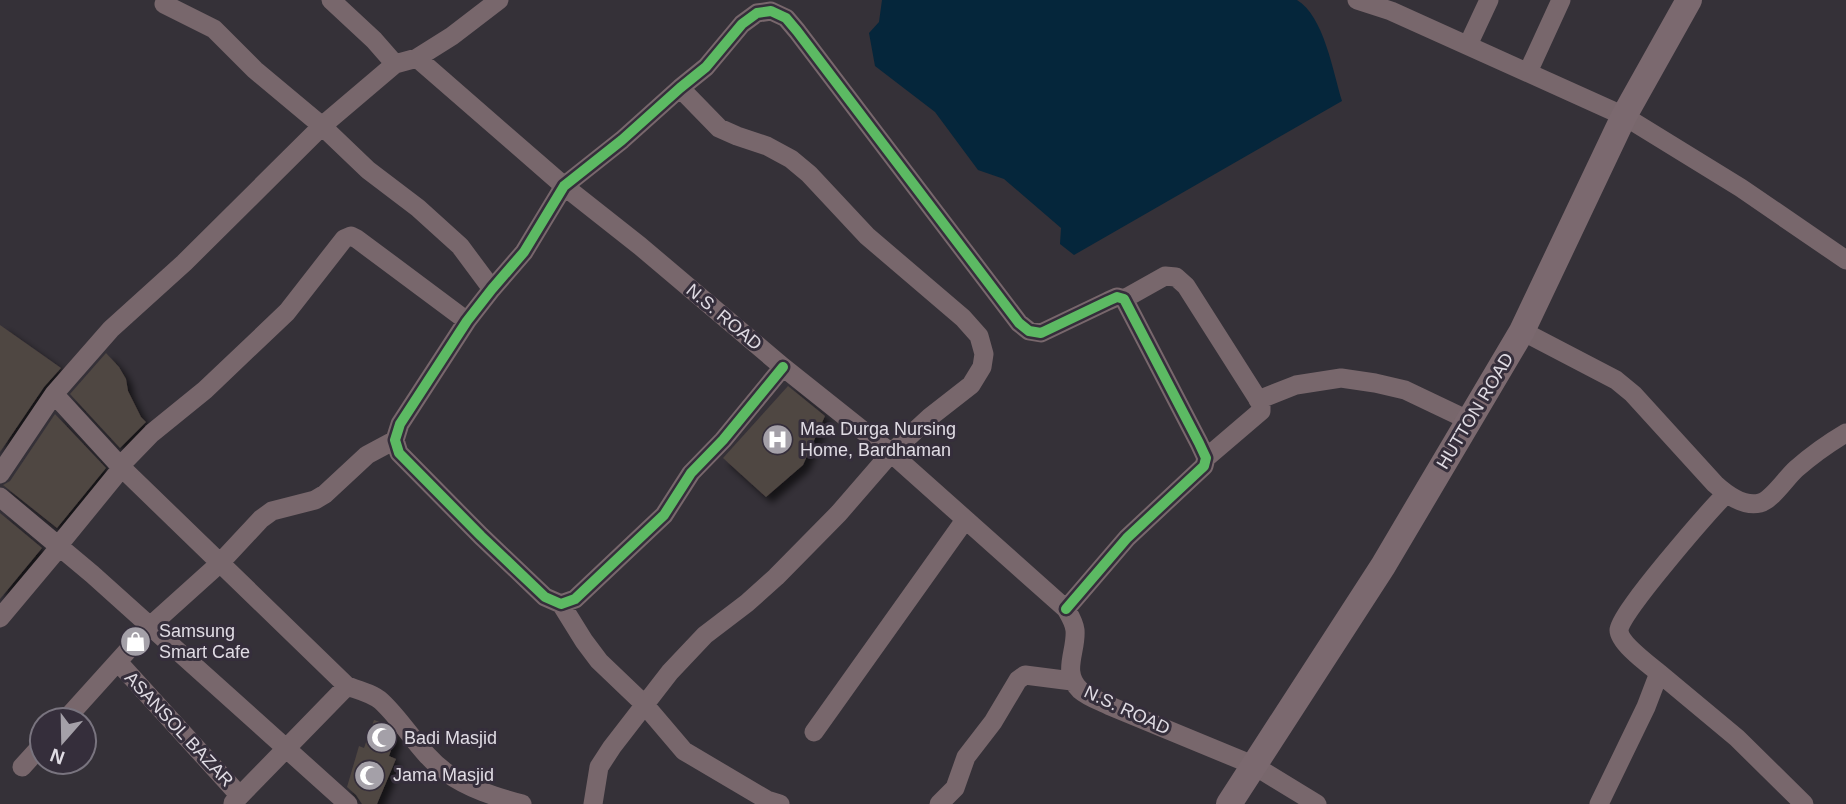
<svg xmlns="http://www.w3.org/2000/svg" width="1846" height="804" font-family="Arial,sans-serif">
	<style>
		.water { fill: #05263b }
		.building { fill: #4f4642; filter: url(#shadow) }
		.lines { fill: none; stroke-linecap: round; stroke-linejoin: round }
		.street { stroke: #78676c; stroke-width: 19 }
		.secondary { stroke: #7b696f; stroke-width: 26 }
		.cycleway-casing { stroke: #352e3b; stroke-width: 15 }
		.cycleway { stroke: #5cba63; stroke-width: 10 }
		.labels { text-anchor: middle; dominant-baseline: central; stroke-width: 6; stroke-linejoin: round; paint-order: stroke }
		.street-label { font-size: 18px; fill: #e0dce4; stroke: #352e3b }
		.poi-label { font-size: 18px; fill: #e0dce4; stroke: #352e3b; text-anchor: start }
	</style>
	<defs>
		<filter id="shadow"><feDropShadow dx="6" dy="6" stdDeviation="3.5" flood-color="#0009"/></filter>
	</defs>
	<rect width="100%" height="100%" fill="#353138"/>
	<!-- water -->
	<path class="water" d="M 882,0 L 1297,0 C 1324,16 1333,72 1342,101 L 1074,255 L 1060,244 L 1061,228 L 1004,179 L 978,170 L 935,112 L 875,66 L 869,33 L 879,22 Z"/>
	<!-- building -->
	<path class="building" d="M 0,325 L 61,368 L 44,387 L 0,452 Z
		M 106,353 L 119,367 L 126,379 L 128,391 L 141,417 L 146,422 L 120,448 L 70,394 Z
		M 788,386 L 825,416 L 803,465 L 766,497 L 723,458 Z
		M 55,414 L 106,468 L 57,528 L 3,485 L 10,481 Z
		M 0,513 L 42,548 L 0,599 Z
		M 374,720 L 386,724 L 396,736 L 389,756 L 396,759 L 377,804 L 362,804 L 356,795 L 347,787 L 359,746 L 364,748 Z"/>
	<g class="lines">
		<!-- street -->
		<path class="street" d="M 331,0 L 374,40 L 395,64 L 417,58 L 564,186 L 640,246 L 783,367 L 891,453 L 1066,609 C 1070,616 1074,622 1075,630 C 1077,651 1061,672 1080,690 C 1088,697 1100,701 1110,706 L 1253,765 L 1317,804
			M 1357,0 L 1391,11 L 1624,116 L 1741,188 L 1846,260
			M 164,4 L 214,29 L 255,70 L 322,126 L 368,170 L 418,208 L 460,246 L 492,289
			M 1468,45 L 1489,0
			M 417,58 L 452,36 L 499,0
			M 1528,72 L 1561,0
			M 1124,299 L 1165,276 L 1176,277 L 1186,286 L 1261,404 L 1261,411 L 1206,458
			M 1522,331 L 1616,380 L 1633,394 L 1715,484 C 1726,494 1744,507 1760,503 C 1772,500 1786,478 1796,469 C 1811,456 1829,443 1846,433
			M 783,367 L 723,440 L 691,473 L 664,515 L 575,599 L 561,604 L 545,597 L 481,536 L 399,453 L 395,440 L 400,424 L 467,321 L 492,289 L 524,252 L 564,186 L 622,140 L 680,88 L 706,67 L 742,24 L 757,13 L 771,11 L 786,18 L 797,31 L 1019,323 L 1029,331 L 1041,333 L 1108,301 L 1117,297 L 1124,299 L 1199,443 L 1206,458 L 1204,466 L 1127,538 L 1066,609
			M 54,394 L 120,466 L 347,686 C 358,690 372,693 381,701 C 405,723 420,754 447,773 C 469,789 496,797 522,804
			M 1258,400 L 1296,385 L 1341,378 L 1375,383 L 1405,390 L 1468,420
			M 0,474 L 54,394 L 111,329 L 184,263 L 322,126 L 395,64
			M 0,497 L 92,574 L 348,804
			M 561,604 L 584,641 L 599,661 L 644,704 L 684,751 L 767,800 L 780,804
			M 0,618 L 57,550 L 58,546 L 120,470 L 120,466 L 152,433 L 205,390 L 287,312 L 344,239 L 351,236 L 357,239 L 467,321
			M 118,662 L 240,796
			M 1659,673 L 1737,738 L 1804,804
			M 65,720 L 149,627 L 219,564 L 261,519 L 272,511 L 315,500 L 325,494 L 367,455 L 395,440
			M 814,732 L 965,520
			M 22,767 L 42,745
			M 233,803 L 347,686
			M 593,804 L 599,767 L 612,747 L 670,672 L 705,635 L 747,603 L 776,577 L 839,513 L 891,453 L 930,417 L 971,385 L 982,367 L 984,354 L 979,336 L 963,318 L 867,236 L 809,174 L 791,159 L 767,146 L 737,136 L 719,128 L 680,88
			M 939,804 L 955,788 L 966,757 L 993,722 L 1018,680 L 1025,675 L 1072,681
			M 1599,804 L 1646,707 L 1659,673 C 1648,664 1619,643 1619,630 C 1618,615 1710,510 1726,494"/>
		<!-- secondary -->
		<path class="secondary" d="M 1229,804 L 1383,566 L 1522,331 L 1624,116 L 1689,0"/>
		<defs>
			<path id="cycleway" d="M 783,367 L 723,440 L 691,473 L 664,515 L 575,599 L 561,604 L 545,597 L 481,536 L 399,453 L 395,440 L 400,424 L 467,321 L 492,289 L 524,252 L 564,186 L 622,140 L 680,88 L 706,67 L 742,24 L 757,13 L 771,11 L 786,18 L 797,31 L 1019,323 L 1029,331 L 1041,333 L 1108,301 L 1117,297 L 1124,299 L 1199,443 L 1206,458 L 1204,466 L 1127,538 L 1066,609"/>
		</defs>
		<!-- cycleway casing -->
		<use href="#cycleway" class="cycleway-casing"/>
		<!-- cycleway -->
		<use href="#cycleway" class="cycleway"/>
	</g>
	<!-- icons -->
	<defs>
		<symbol id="hospital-disc" viewBox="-11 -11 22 22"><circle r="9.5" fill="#a4a0a8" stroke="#352e3b"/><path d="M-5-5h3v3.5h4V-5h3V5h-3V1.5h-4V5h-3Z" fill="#fff"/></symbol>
		<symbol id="shop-disc" viewBox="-11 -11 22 22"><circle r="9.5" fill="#a4a0a8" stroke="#352e3b"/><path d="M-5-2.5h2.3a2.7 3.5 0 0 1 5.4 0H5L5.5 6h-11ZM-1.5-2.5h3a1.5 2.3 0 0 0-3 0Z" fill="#fff"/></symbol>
		<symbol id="mosque-disc" viewBox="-11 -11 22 22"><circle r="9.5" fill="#a4a0a8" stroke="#352e3b"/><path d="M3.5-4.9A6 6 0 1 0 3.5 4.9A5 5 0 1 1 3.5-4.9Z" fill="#fff"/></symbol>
	</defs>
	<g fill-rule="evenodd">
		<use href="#hospital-disc" x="760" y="422" width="35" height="35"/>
		<use href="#shop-disc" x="118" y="624" width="35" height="35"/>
		<use href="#mosque-disc" x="364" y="720" width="35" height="35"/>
		<use href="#mosque-disc" x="352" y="758" width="35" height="35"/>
	</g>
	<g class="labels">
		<!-- street labels -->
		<g class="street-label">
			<text transform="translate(724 317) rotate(40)">N.S. ROAD</text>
			<text transform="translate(1475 411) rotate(-59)">HUTTON ROAD</text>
			<text transform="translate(1127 710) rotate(25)">N.S. ROAD</text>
			<text transform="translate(179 729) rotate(47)">ASANSOL BAZAR</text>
		</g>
		<!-- poi labels -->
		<g class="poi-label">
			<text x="800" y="429">Maa Durga Nursing<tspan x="800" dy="21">Home, Bardhaman</tspan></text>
			<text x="159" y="631">Samsung<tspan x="159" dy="21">Smart Cafe</tspan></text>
			<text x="404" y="738">Badi Masjid</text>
			<text x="393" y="775">Jama Masjid</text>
		</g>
	</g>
	<!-- north arrow -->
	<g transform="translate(63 741) rotate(200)"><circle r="33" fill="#352e3b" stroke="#79747f" stroke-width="2"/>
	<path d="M0-5L12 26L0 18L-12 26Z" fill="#a4a0a8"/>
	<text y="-10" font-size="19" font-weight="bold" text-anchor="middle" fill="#e0dce4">N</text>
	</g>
</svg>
